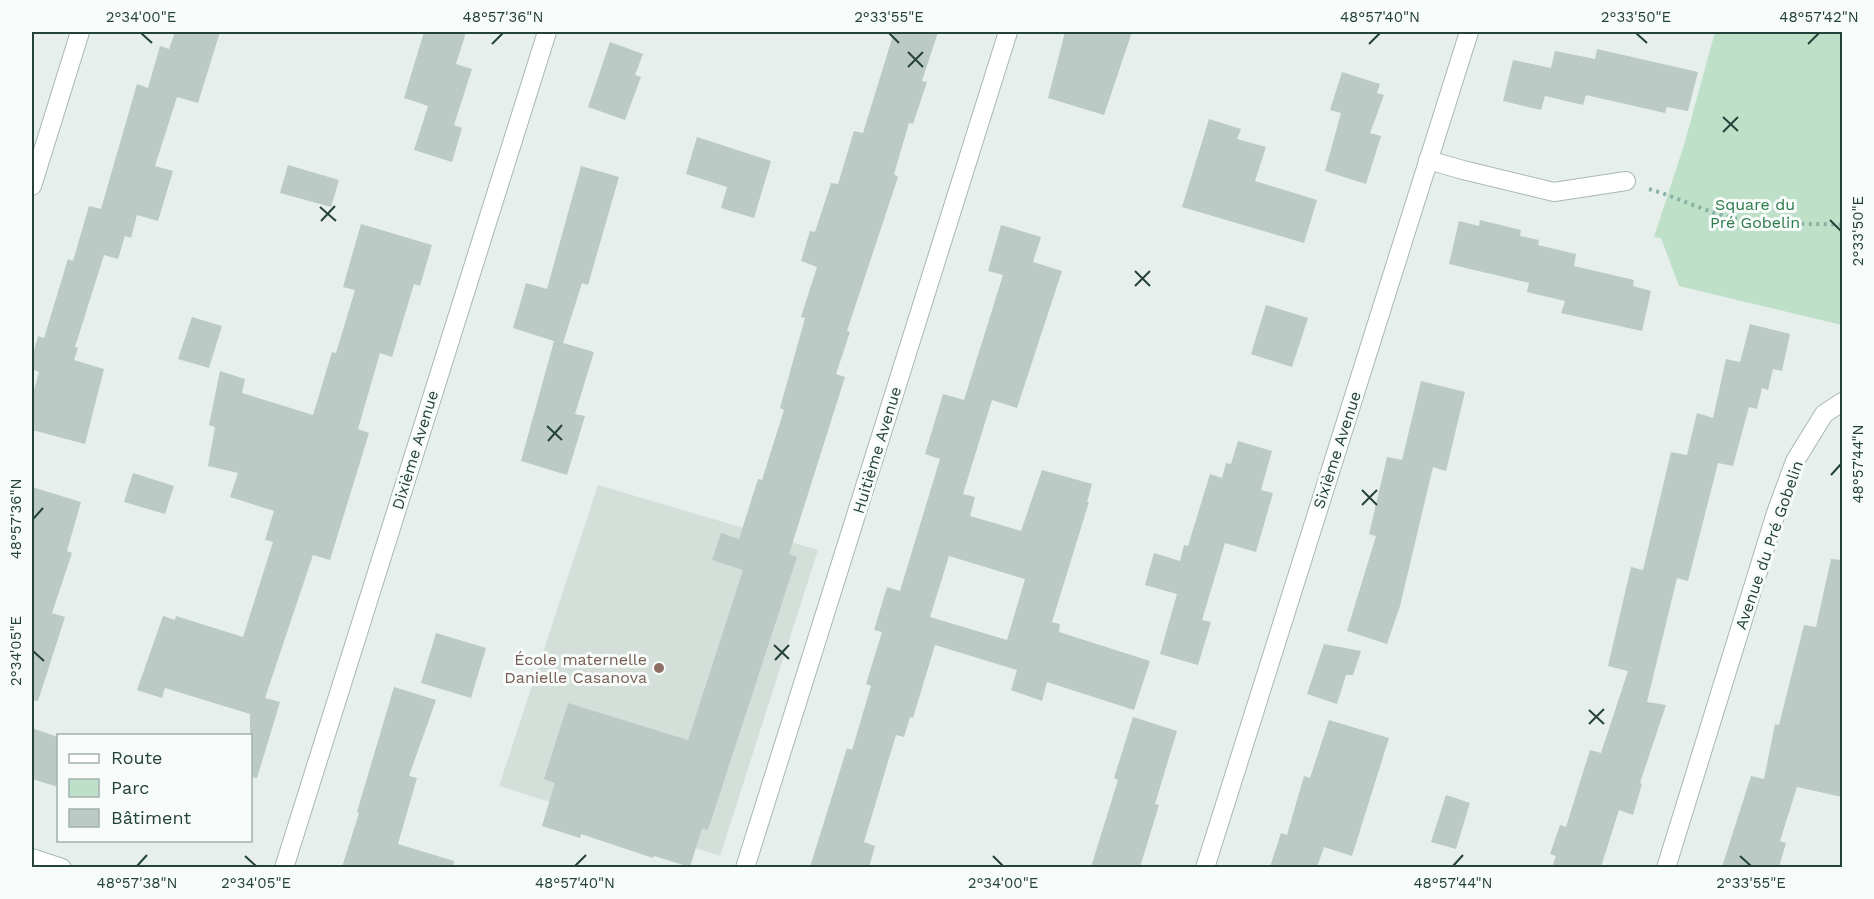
<svg xmlns="http://www.w3.org/2000/svg" width="1874" height="899" font-family="'Work Sans',sans-serif">
	<style>
		.built { fill: #d4dfda }
		.green { fill: #bfe0c8 }
		.building { fill: #bbcac4; fill-rule: evenodd }
		.lines { fill: none; stroke-linecap: round; stroke-linejoin: round }
		.street-casing { stroke: #a8b8b2; stroke-width: 20 }
		.path { stroke: #86b3a5; stroke-width: 4; stroke-dasharray: 3 4.5; stroke-linecap: butt }
		.street { stroke: #fff; stroke-width: 18 }
		.ticks { fill: none; stroke: #24423a; stroke-width: 2 }
		.education-dot { fill: #8d6e63; stroke: #f7fbf9; stroke-width: 2 }
		.labels { text-anchor: middle; dominant-baseline: central; stroke-width: 6; stroke-linejoin: round; paint-order: stroke }
		.park-label { font-size: 16px; fill: #2d7a4b; stroke: #f7fbf9 }
		.street-label { font-size: 16px; fill: #24423a; stroke: #f7fbf9 }
		.education-label { font-size: 16px; fill: #785e54; stroke: #f7fbf9; text-anchor: end }
		.neatline { fill: none; stroke: #24423a; stroke-width: 2 }
		.ticks-label { font-size: 15px; text-anchor: middle; fill: #24423a }
	</style>
	<rect width="100%" height="100%" fill="#e6efeb"/>
	<!-- built -->
	<path class="built" d="M 598,485 L 818,550 L 720,856 L 499,786 Z"/>
	<!-- green -->
	<path class="green" d="M 1715,32 L 1842,32 L 1842,325 L 1679,286 L 1661,238 L 1654,237 L 1684,145 Z"/>
	<!-- building -->
	<path class="building" d="M 175,32 L 220,32 L 198,103 L 177,97 L 155,166 L 173,171 L 158,221 L 137,215 L 131,238 L 125,236 L 118,259 L 104,255 L 75,347 L 78,348 L 74,360 L 104,369 L 85,444 L 32,430 L 32,397 L 39,372 L 32,369 L 32,358 L 38,336 L 44,338 L 68,259 L 73,261 L 89,206 L 101,209 L 137,84 L 148,88 L 160,46 L 169,49 Z
		M 424,32 L 466,32 L 456,64 L 472,69 L 454,125 L 462,128 L 452,162 L 414,150 L 428,106 L 404,98 Z
		M 894,32 L 938,32 L 922,81 L 927,82 L 913,124 L 909,123 L 894,174 L 898,177 L 847,331 L 850,332 L 836,374 L 845,377 L 789,554 L 797,557 L 708,830 L 702,828 L 690,867 L 654,856 L 653,858 L 581,834 L 580,838 L 542,826 L 555,783 L 544,779 L 568,703 L 688,740 L 743,570 L 712,560 L 721,533 L 739,539 L 758,479 L 762,480 L 784,410 L 780,408 L 805,318 L 801,317 L 817,267 L 801,261 L 810,231 L 815,232 L 831,183 L 838,184 L 854,131 L 863,133 Z
		M 1065,32 L 1132,32 L 1104,115 L 1048,98 Z
		M 610,42 L 643,54 L 635,75 L 641,77 L 625,120 L 588,107 Z
		M 1597,49 L 1698,72 L 1688,111 L 1667,107 L 1665,113 L 1586,95 L 1583,105 L 1545,96 L 1541,110 L 1503,101 L 1513,60 L 1551,68 L 1555,51 L 1595,59 Z
		M 1342,72 L 1380,84 L 1377,93 L 1384,95 L 1370,133 L 1381,136 L 1366,184 L 1325,171 L 1341,113 L 1330,110 Z
		M 1209,119 L 1241,129 L 1237,139 L 1266,147 L 1255,181 L 1317,200 L 1304,243 L 1182,207 Z
		M 697,137 L 771,161 L 754,218 L 721,208 L 727,187 L 686,174 Z
		M 288,165 L 339,180 L 331,207 L 280,193 Z
		M 581,166 L 619,177 L 588,285 L 582,283 L 563,343 L 594,352 L 575,414 L 585,416 L 567,475 L 521,461 L 554,341 L 560,343 L 513,328 L 526,283 L 547,289 Z
		M 1480,220 L 1521,230 L 1520,236 L 1539,240 L 1538,245 L 1576,254 L 1574,266 L 1634,280 L 1633,286 L 1651,291 L 1642,331 L 1561,313 L 1565,301 L 1527,292 L 1529,283 L 1449,264 L 1459,221 L 1479,226 Z
		M 361,224 L 432,245 L 420,286 L 414,284 L 392,357 L 380,353 L 358,429 L 369,433 L 330,560 L 313,555 L 265,698 L 280,702 L 257,778 L 250,777 L 250,714 L 165,688 L 162,698 L 137,690 L 163,616 L 175,620 L 176,616 L 243,637 L 273,542 L 265,540 L 274,511 L 230,497 L 238,473 L 208,466 L 215,427 L 209,425 L 220,371 L 245,379 L 242,393 L 313,415 L 332,352 L 336,353 L 355,290 L 343,287 Z
		M 1001,225 L 1041,237 L 1033,262 L 1062,271 L 1017,408 L 992,400 L 963,494 L 975,497 L 970,516 L 1021,531 L 1042,470 L 1092,484 L 1087,502 L 1089,502 L 1052,622 L 1060,624 L 1059,632 L 1150,661 L 1134,710 L 1047,682 L 1042,701 L 1011,690 L 1017,670 L 935,645 L 913,718 L 910,717 L 904,737 L 896,735 L 864,842 L 875,846 L 869,867 L 810,867 L 847,748 L 852,750 L 871,686 L 866,684 L 882,632 L 874,630 L 887,587 L 900,591 L 940,459 L 925,454 L 943,394 L 964,400 L 1003,275 L 988,271 ZM 949,556 L 1025,579 L 1007,640 L 930,617 Z
		M 1266,305 L 1308,318 L 1292,367 L 1251,354 Z
		M 192,317 L 222,326 L 209,368 L 178,359 Z
		M 1750,324 L 1790,334 L 1782,371 L 1773,369 L 1768,390 L 1762,388 L 1757,409 L 1749,407 L 1733,466 L 1718,463 L 1688,581 L 1677,578 L 1647,702 L 1666,705 L 1640,783 L 1642,784 L 1633,815 L 1619,810 L 1601,867 L 1552,867 L 1556,856 L 1550,854 L 1560,825 L 1566,827 L 1590,750 L 1601,753 L 1628,671 L 1608,666 L 1631,567 L 1643,570 L 1671,452 L 1687,455 L 1697,413 L 1713,418 L 1726,359 L 1740,362 Z
		M 1421,381 L 1465,392 L 1446,471 L 1433,467 L 1400,606 L 1387,644 L 1347,631 L 1376,536 L 1369,534 L 1387,457 L 1402,460 Z
		M 1238,441 L 1272,451 L 1261,490 L 1273,493 L 1256,552 L 1225,543 L 1202,620 L 1211,622 L 1198,665 L 1160,654 L 1177,594 L 1145,585 L 1154,553 L 1180,561 L 1184,545 L 1188,546 L 1210,474 L 1222,478 L 1226,463 L 1231,464 Z
		M 133,473 L 174,486 L 165,514 L 124,502 Z
		M 32,487 L 81,502 L 67,551 L 72,553 L 52,613 L 65,617 L 38,701 L 32,700 Z
		M 1831,559 L 1842,560 L 1842,797 L 1797,787 L 1780,841 L 1786,843 L 1779,867 L 1722,867 L 1751,776 L 1764,779 L 1775,724 L 1779,725 L 1804,625 L 1816,627 Z
		M 436,633 L 486,648 L 471,698 L 421,683 Z
		M 1324,644 L 1361,651 L 1353,675 L 1346,675 L 1337,704 L 1307,694 Z
		M 394,687 L 436,700 L 409,776 L 417,778 L 398,844 L 454,861 L 453,867 L 342,867 L 359,813 L 357,812 Z
		M 1133,717 L 1177,731 L 1155,804 L 1159,805 L 1140,867 L 1091,867 L 1118,780 L 1114,778 Z
		M 1329,720 L 1389,738 L 1352,856 L 1324,847 L 1317,867 L 1270,867 L 1281,833 L 1287,835 L 1304,776 L 1310,778 Z
		M 32,728 L 58,737 L 58,787 L 32,779 Z
		M 1446,795 L 1470,803 L 1456,849 L 1431,842 Z"/>
	<g class="lines">
		<defs>
			<path id="street" d="M 1428,160 L 1463,170 L 1554,192 L 1626,181
				M 32,186 L 80,32
				M 32,858 L 62,868
				M 284,868 L 547,32
				M 745,868 L 1008,32
				M 1205,868 L 1469,32
				M 1666,868 L 1776,513 L 1795,461 L 1824,414 L 1842,402"/>
		</defs>
		<!-- street casing -->
		<use href="#street" class="street-casing"/>
		<!-- path -->
		<path class="path" d="M 1649,189 C 1683,199 1715,217 1750,221 C 1781,225 1812,223 1842,225"/>
		<!-- street -->
		<use href="#street" class="street"/>
	</g>
	<!-- ticks -->
	<path class="ticks" d="M 141,33 L 152,43M 889,33 L 899,43M 1636,33 L 1647,43M 492,44 L 503,33M 1369,44 L 1380,33M 1808,44 L 1819,33M 908,52 L 923,67M 908,67 L 923,52M 1723,117 L 1738,131M 1723,132 L 1738,117M 320,207 L 336,221M 1830,220 L 1841,231M 321,221 L 335,206M 1135,271 L 1150,286M 1135,286 L 1150,271M 547,426 L 562,440M 548,441 L 562,425M 1831,475 L 1841,464M 1362,490 L 1377,505M 1362,505 L 1377,490M 33,519 L 43,508M 774,645 L 789,659M 33,651 L 44,661M 775,660 L 789,645M 1589,710 L 1604,724M 1589,724 L 1604,709M 245,856 L 256,866M 993,856 L 1003,866M 1740,856 L 1751,866M 137,866 L 147,855M 575,866 L 586,855M 1453,866 L 1463,855"/>
	<!-- markers -->
	<circle class="education-dot" cx="659" cy="668" r="6"/>
	<g class="labels">
		<!-- park labels -->
		<g class="park-label">
			<text x="1755" y="204">Square du<tspan x="1755" dy="18">Pré Gobelin</tspan></text>
		</g>
		<!-- street labels -->
		<g class="street-label">
			<text transform="translate(415 450) rotate(-73)">Dixième Avenue</text>
			<text transform="translate(877 450) rotate(-73)">Huitième Avenue</text>
			<text transform="translate(1337 450) rotate(-72)">Sixième Avenue</text>
			<text transform="translate(1769 545) rotate(-71)">Avenue du Pré Gobelin</text>
		</g>
		<!-- education labels -->
		<g class="education-label">
			<text x="647" y="659">École maternelle<tspan x="647" dy="18">Danielle Casanova</tspan></text>
		</g>
	</g>
	<!-- border -->
	<rect width="1874" height="899" fill="none" stroke="#f7fbf9" stroke-width="66"/>
	<!-- legend -->
	<rect x="57" y="734" width="195" height="108" fill="#f7fbf9" stroke="#a3b1ad" stroke-width="1.5"/>
	<rect x="69" y="754" width="30" height="9" fill="#ffffff" stroke="#a3b1ad" stroke-width="1.5"/>
	<text x="111" y="764" font-size="18" fill="#24423a">Route</text>
	<rect x="69" y="779" width="30" height="18" fill="#bfe0c8" stroke="#a3b1ad" stroke-width="1.5"/>
	<text x="111" y="794" font-size="18" fill="#24423a">Parc</text>
	<rect x="69" y="809" width="30" height="18" fill="#bbcac4" stroke="#a3b1ad" stroke-width="1.5"/>
	<text x="111" y="824" font-size="18" fill="#24423a">Bâtiment</text>
	<rect x="33" y="33" width="1808" height="833" class="neatline"/>
	<g class="ticks-label">
		<text x="141" y="22">2°34'00"E</text>
		<text x="503" y="22">48°57'36"N</text>
		<text x="889" y="22">2°33'55"E</text>
		<text x="1380" y="22">48°57'40"N</text>
		<text x="1636" y="22">2°33'50"E</text>
		<text x="1819" y="22">48°57'42"N</text>
		<text transform="translate(1858 231) rotate(-90)" y="5">2°33'50"E</text>
		<text transform="translate(1858 464) rotate(-90)" y="5">48°57'44"N</text>
		<text transform="translate(16 519) rotate(-90)" y="5">48°57'36"N</text>
		<text transform="translate(16 651) rotate(-90)" y="5">2°34'05"E</text>
		<text x="137" y="888">48°57'38"N</text>
		<text x="256" y="888">2°34'05"E</text>
		<text x="575" y="888">48°57'40"N</text>
		<text x="1003" y="888">2°34'00"E</text>
		<text x="1453" y="888">48°57'44"N</text>
		<text x="1751" y="888">2°33'55"E</text>
	</g>
</svg>
